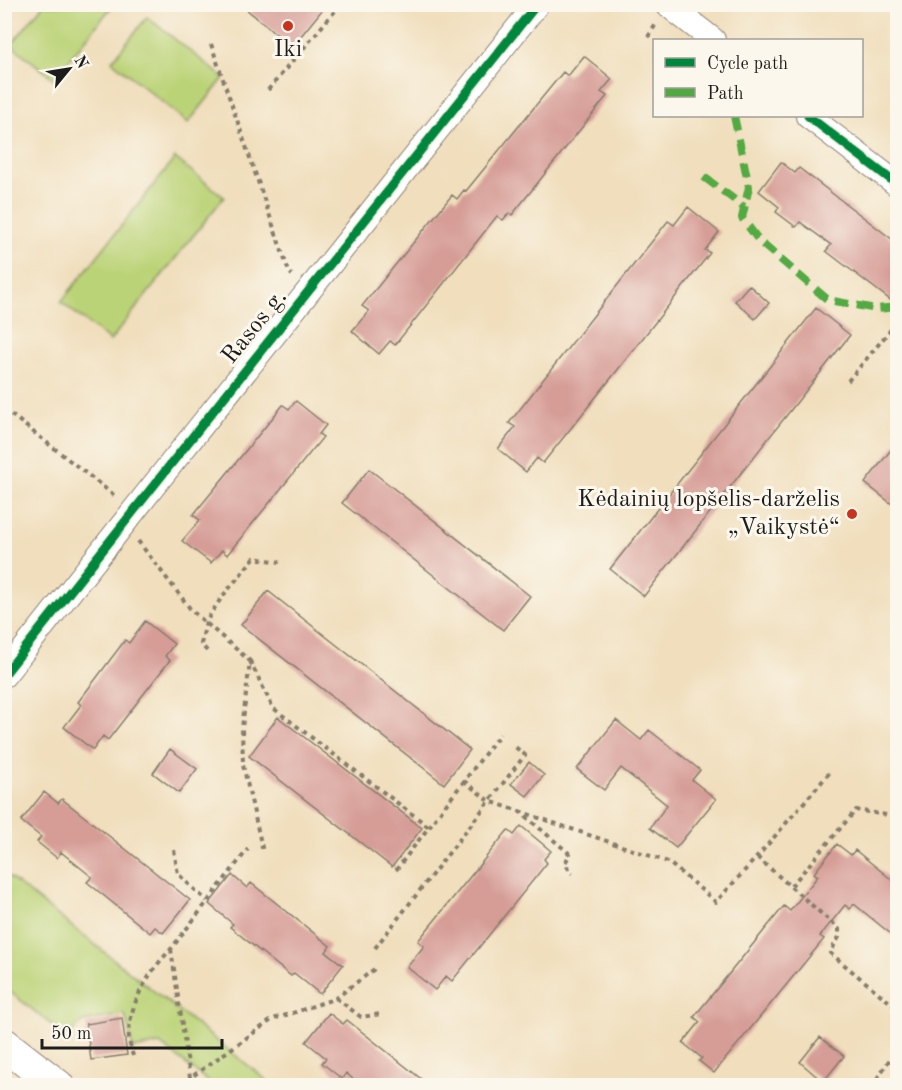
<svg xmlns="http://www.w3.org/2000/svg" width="902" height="1090" font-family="'Old Standard TT',serif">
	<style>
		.green { fill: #bbd377; stroke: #6c784a; stroke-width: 1.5 }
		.building { fill: #d69c96 }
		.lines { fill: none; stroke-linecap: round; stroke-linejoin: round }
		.minor-casing { stroke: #867d6c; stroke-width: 26 }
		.major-casing { stroke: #867d6c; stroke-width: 34 }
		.path { stroke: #867d6c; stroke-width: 4; stroke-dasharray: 4.5 4.5; stroke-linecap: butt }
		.minor { stroke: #fff; stroke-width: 24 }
		.major { stroke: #fff; stroke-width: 32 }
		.quiet { stroke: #52a943; stroke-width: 8; stroke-dasharray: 15 8; stroke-linecap: butt }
		.cycleway-casing { stroke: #fbf7ec; stroke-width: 13 }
		.cycleway { stroke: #00873e; stroke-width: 9 }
		.poi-dot { fill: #c8321e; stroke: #fbf7ec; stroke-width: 2 }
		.labels { text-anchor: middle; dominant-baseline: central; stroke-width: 6; stroke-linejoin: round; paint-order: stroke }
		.poi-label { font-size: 24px; fill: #1c1c1c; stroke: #fbf7ec }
		.street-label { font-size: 24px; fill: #1c1c1c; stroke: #fbf7ec }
	</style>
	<rect width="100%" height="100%" fill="#fbf7ec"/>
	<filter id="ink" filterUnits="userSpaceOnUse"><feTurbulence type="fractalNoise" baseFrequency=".0167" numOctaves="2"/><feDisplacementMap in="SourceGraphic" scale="12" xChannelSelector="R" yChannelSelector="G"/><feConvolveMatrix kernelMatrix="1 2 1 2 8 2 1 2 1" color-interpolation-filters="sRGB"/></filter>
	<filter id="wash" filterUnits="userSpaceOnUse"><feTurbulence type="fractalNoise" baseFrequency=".008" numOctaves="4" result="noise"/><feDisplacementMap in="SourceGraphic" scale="24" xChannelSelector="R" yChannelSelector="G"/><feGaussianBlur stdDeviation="1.35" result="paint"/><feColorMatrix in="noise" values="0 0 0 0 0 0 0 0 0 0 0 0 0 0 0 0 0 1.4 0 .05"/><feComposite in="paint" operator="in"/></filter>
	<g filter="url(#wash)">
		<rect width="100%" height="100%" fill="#f0debc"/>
		<!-- green -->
		<path class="green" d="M 43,5 L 113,5 L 54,79 L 11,45 Z
			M 147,17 L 224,78 L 188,123 L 112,61 Z
			M 175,158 L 224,197 L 110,341 L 61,302 Z
			M 4,873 L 273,1085 L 213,1085 L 160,1044 L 133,1049 L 125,1014 L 83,1022 L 67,1037 L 5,988 Z"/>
		<g id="blocks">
			<!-- building -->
			<path class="building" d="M 240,4 L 327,4 L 292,47 Z
				M 584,56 L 612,79 L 601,92 L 607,96 L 512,215 L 509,213 L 503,220 L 497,216 L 395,345 L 390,341 L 379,354 L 352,331 L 369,311 L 362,306 L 452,195 L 457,199 L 464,190 L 466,191 L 563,72 L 568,76 Z
				M 781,162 L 795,173 L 799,168 L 897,243 L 897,305 L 826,251 L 831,245 L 800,222 L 796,227 L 776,212 L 779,207 L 759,191 Z
				M 688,207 L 719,232 L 705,250 L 710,253 L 616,372 L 543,463 L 537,458 L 526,472 L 498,449 L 515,427 L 509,423 L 668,221 L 674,225 Z
				M 749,285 L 769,303 L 755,319 L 735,301 Z
				M 816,308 L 850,335 L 644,596 L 610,569 Z
				M 296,401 L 326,425 L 319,434 L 323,437 L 227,555 L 222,550 L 211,563 L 182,541 L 200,520 L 193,515 L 283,405 L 289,409 Z
				M 897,442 L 897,508 L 865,483 Z
				M 369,469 L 530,596 L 503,630 L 342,503 Z
				M 268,591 L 470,750 L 444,784 L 241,625 Z
				M 145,621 L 174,644 L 165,656 L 170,660 L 108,740 L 103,736 L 93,750 L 64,727 L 81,705 L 78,702 L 95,680 L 125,640 L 129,643 Z
				M 278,717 L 422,828 L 392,867 L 249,756 Z
				M 616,720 L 641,740 L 649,730 L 700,770 L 692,780 L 716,799 L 676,848 L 650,828 L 667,805 L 621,768 L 604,790 L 577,769 Z
				M 170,749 L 197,769 L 179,793 L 153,773 Z
				M 529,762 L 544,775 L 527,796 L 511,784 Z
				M 44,792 L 58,803 L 62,799 L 190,900 L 163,933 L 155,927 L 150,933 L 87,882 L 92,877 L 61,852 L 57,858 L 37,842 L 41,837 L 21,821 Z
				M 521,826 L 551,851 L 544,859 L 547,863 L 452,981 L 446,976 L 435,990 L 407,967 L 424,946 L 418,941 L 508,830 L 514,835 Z
				M 837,844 L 851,855 L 855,850 L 897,884 L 897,939 L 854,904 L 850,909 L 845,905 L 820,936 L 824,939 L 714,1073 L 699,1061 L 702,1058 L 683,1043 L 700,1022 L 694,1017 L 784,906 L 790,911 L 818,876 L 814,873 Z
				M 232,875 L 247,888 L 251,883 L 330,946 L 326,952 L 343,965 L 320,994 L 294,973 L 291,976 L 230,927 L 233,924 L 209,904 Z
				M 329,1013 L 343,1024 L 347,1020 L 430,1086 L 361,1086 L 346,1073 L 342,1079 L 322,1063 L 326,1058 L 306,1042 Z
				M 122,1018 L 127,1055 L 91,1060 L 86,1024 Z
				M 820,1037 L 844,1056 L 823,1082 L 800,1062 Z"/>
		</g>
	</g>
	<g filter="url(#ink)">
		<use href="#blocks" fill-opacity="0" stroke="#867d6c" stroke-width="1.5"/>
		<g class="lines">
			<defs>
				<path id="minor" d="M 667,4 L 713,40
					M 808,116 L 898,185
					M 4,675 L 151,489 L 537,4"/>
				<path id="major" d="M 4,1044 L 58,1086"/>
			</defs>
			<!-- minor casing -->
			<use href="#minor" class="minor-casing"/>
			<!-- major casing -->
			<use href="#major" class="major-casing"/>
			<!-- path -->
			<path class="path" d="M 648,37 L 656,24
				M 211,44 L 289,272 L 292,275
				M 898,44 L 894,48 L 893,58 L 898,61
				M 268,90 L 341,4
				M 848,381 L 898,321
				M 4,409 L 115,496 L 114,497
				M 138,541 L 192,611 L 250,661 L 242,728 L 243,765 L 263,852
				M 207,651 L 201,644 L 206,622 L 212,612 L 222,597 L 254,558 L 280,562
				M 250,661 L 273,708 L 429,827
				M 464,781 L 489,801 L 519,811 L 570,854 L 565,863 L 572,874
				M 519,811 L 668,862 L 716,902 L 757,857 L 831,771
				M 174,850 L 178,874 L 207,901
				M 757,857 L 839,929 L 839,937 L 830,953 L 898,1009
				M 396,870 L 500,734
				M 791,886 L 856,810 L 898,817
				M 375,948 L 525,755 L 514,746
				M 171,949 L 190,1078 L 273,1019 L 296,1012 L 336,998 L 377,967
				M 336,998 L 361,1017 L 381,1014
				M 133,1056 C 131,1049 128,1040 129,1033 C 130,1001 150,971 171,949 L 248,849
				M 872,1086 L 898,1047"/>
			<!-- minor -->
			<use href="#minor" class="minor"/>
			<!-- major -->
			<use href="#major" class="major"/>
			<!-- quiet -->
			<path class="quiet" d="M 734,116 L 749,187 L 742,218 L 760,242 L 828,300 L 876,309 L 898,307
				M 704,177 L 744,207"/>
			<defs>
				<path id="cycleway" d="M 808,116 L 898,185
					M 4,675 L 151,489 L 537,4"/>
			</defs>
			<!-- cycleway casing -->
			<use href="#cycleway" class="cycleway-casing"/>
			<!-- cycleway -->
			<use href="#cycleway" class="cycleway"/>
		</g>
	</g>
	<!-- markers -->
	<g class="poi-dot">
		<circle cx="288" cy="26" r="6"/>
		<circle cx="852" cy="514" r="6"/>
	</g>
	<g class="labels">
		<!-- poi labels -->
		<g class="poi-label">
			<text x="288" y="50">Iki</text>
			<text x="840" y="500" text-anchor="end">Kėdainių lopšelis-darželis<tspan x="840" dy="28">„Vaikystė“</tspan></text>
		</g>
		<!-- street labels -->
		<g class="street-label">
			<text transform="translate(255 327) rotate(-51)">Rasos g.</text>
		</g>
	</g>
	<!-- margin -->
	<rect width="902" height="1090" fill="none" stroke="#fbf7ec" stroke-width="24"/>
	<!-- legend -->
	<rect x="653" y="39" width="210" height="78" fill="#fbf7ec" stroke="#a29f99" stroke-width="1.5"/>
	<rect x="665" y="58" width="30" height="9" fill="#00873e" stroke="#a29f99" stroke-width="1.5"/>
	<text x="707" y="69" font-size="18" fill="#1c1c1c">Cycle path</text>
	<rect x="665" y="88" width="30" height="9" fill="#52a943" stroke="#a29f99" stroke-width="1.5"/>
	<text x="707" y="99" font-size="18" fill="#1c1c1c">Path</text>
	<!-- north arrow -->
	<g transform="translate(69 69) rotate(60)" stroke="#fbf7ec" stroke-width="4.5" paint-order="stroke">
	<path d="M0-4.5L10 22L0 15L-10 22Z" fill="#1c1c1c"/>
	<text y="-9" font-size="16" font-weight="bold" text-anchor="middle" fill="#1c1c1c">N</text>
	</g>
	<!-- scale -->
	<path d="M42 1039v9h180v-9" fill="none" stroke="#1c1c1c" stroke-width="3"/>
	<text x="51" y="1039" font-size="18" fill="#1c1c1c" stroke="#fbf7ec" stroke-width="4.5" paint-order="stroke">50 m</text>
</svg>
